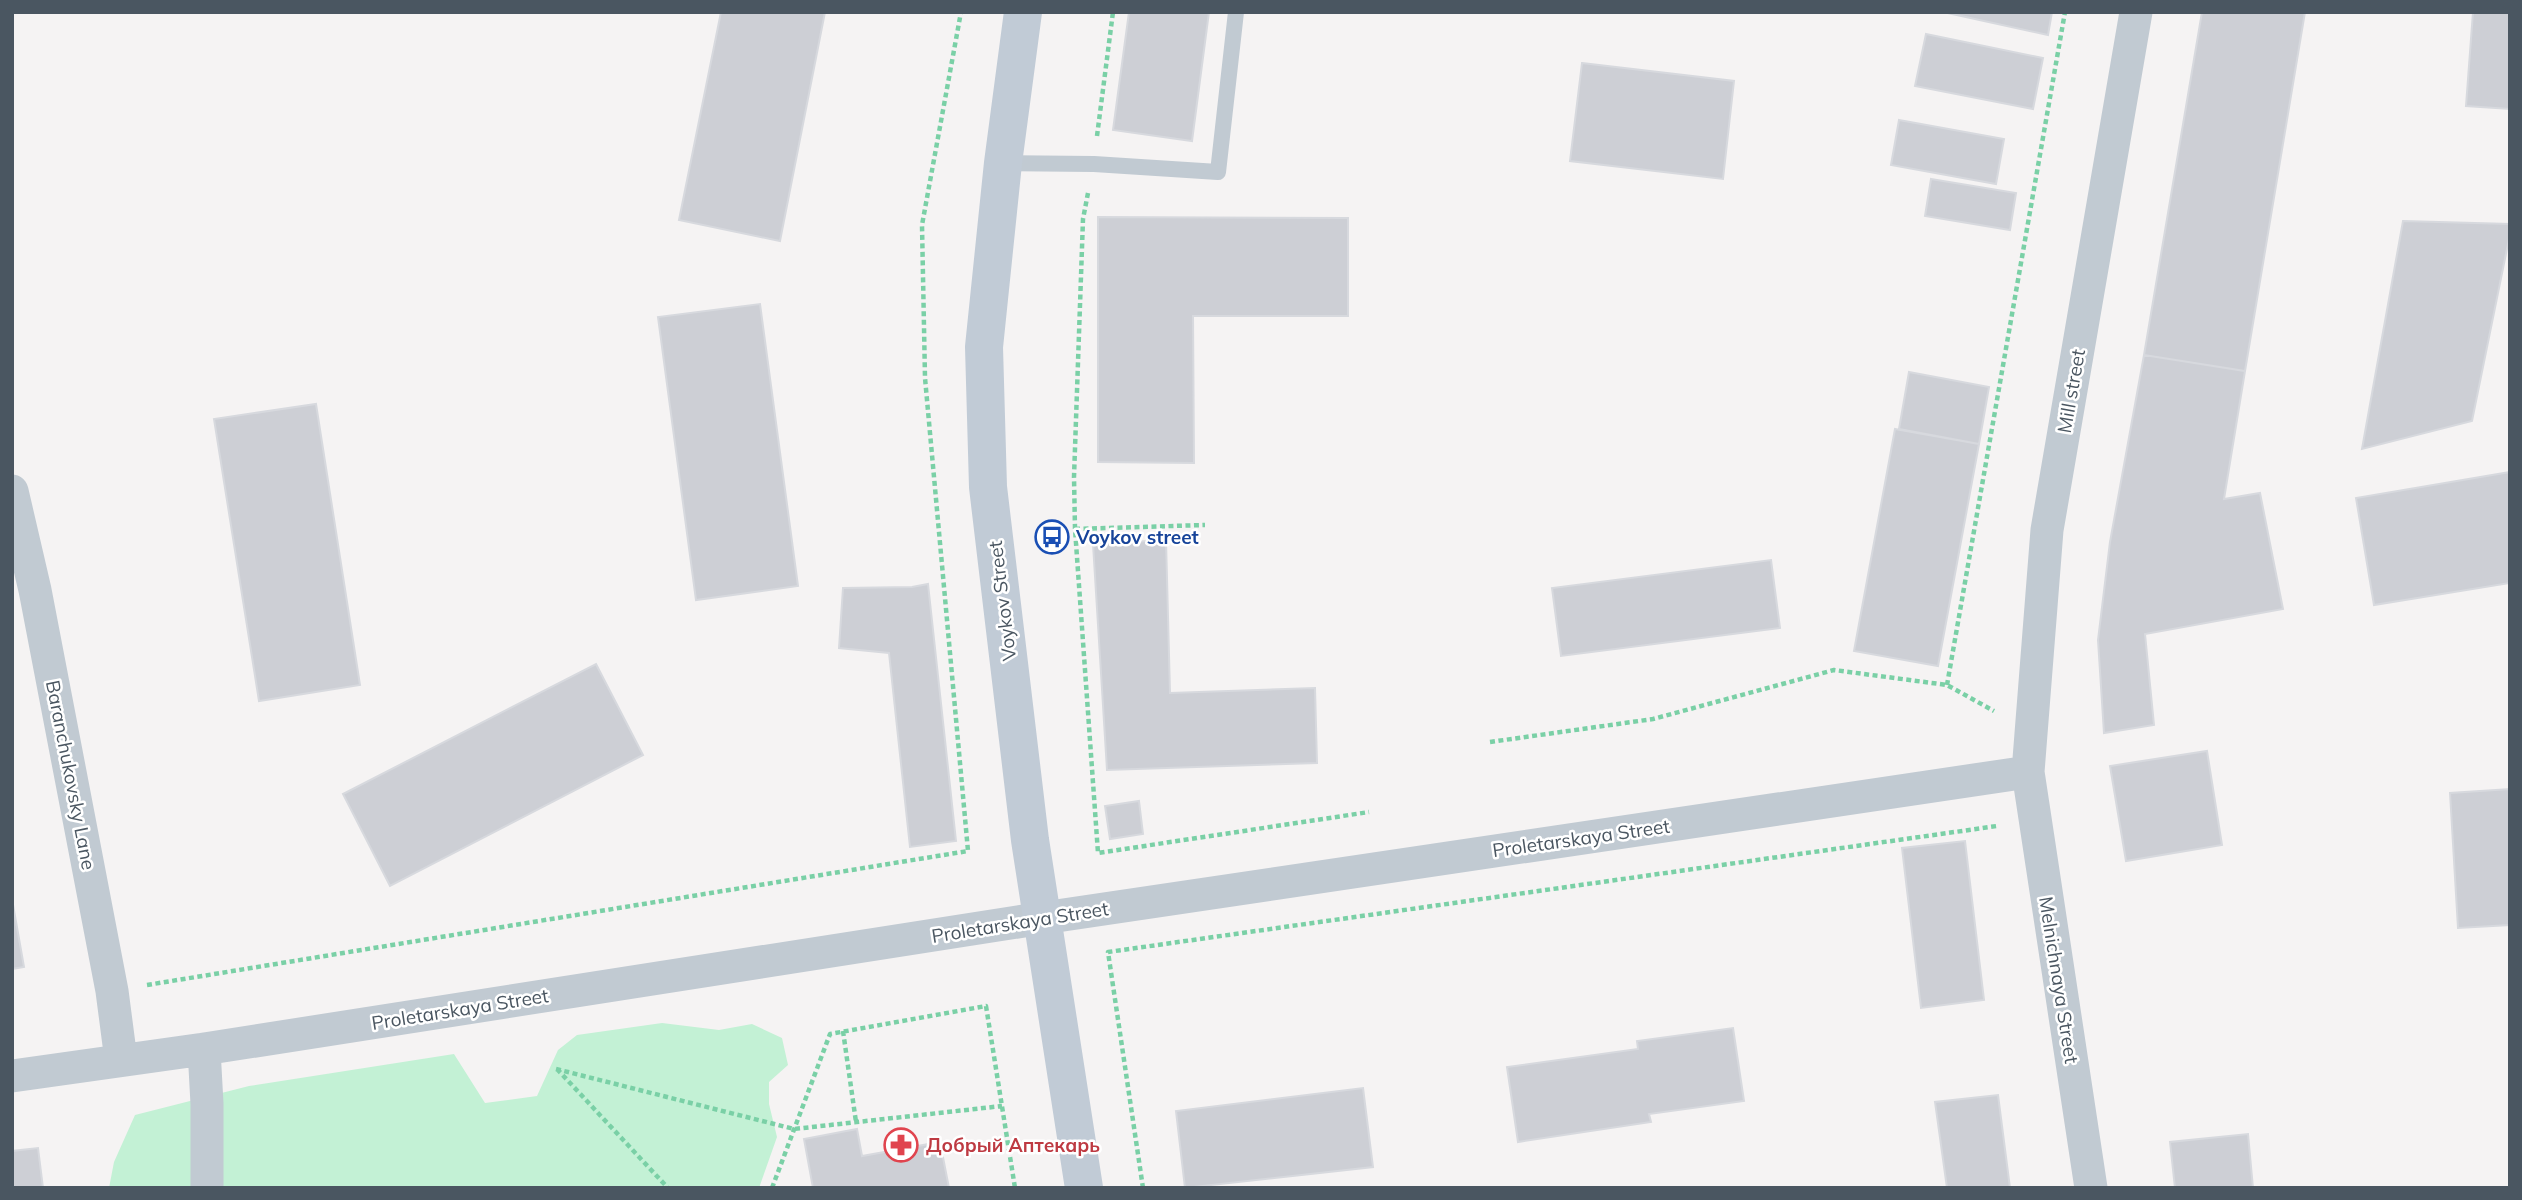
<svg xmlns="http://www.w3.org/2000/svg" width="2522" height="1200" font-family="Mulish,sans-serif">
	<style>
		.green { fill: #c3f1d5 }
		.building { fill: #cdcfd5; stroke: #d7d9de; stroke-width: 2 }
		.lines { fill: none; stroke-linecap: round; stroke-linejoin: round }
		.path { stroke: #7ad0a6; stroke-width: 4.5; stroke-dasharray: 5 3.5; stroke-linecap: butt }
		.lane { stroke: #c1cad2; stroke-width: 16 }
		.street { stroke: #c1cad2; stroke-width: 33 }
		.secondary { stroke: #c1cbd6; stroke-width: 38 }
		.labels { text-anchor: middle; dominant-baseline: central; stroke-width: 5; stroke-linejoin: round; paint-order: stroke }
		.street-label { font-size: 19px; fill: #4a5661; stroke: #fff }
		.transit-label { font-size: 19px; font-weight: bold; fill: #164399; stroke: #fff; text-anchor: start }
		.health-label { font-size: 19px; font-weight: bold; fill: #be3a42; stroke: #fff; text-anchor: start }
	</style>
	<rect width="100%" height="100%" fill="#f5f3f3"/>
	<!-- green -->
	<path class="green" d="M 662,1023 L 719,1030 L 752,1024 L 782,1038 L 788,1065 L 769,1082 L 769,1104 L 777,1137 L 759,1188 L 109,1188 L 114,1162 L 135,1115 L 249,1086 L 454,1054 L 485,1103 L 537,1096 L 558,1050 L 577,1035 Z"/>
	<!-- building -->
	<path class="building" d="M 721,12 L 825,12 L 780,241 L 679,220 Z
		M 1129,12 L 1209,12 L 1192,141 L 1113,130 Z
		M 1943,12 L 2052,12 L 2048,35 Z
		M 2202,12 L 2305,12 L 2245,371 L 2144,355 Z
		M 2473,12 L 2510,12 L 2510,109 L 2466,106 Z
		M 1926,34 L 2043,58 L 2033,109 L 1915,86 Z
		M 1582,63 L 1734,81 L 1723,179 L 1570,161 Z
		M 1899,120 L 2004,139 L 1996,184 L 1891,165 Z
		M 1931,179 L 2016,193 L 2010,230 L 1925,216 Z
		M 1098,217 L 1348,218 L 1348,316 L 1193,316 L 1194,463 L 1098,462 Z
		M 2403,221 L 2510,224 L 2510,234 L 2472,421 L 2362,449 Z
		M 760,304 L 798,586 L 696,600 L 658,317 Z
		M 2144,355 L 2245,371 L 2224,499 L 2260,493 L 2283,609 L 2145,634 L 2154,725 L 2104,733 L 2098,640 L 2110,542 Z
		M 1909,372 L 1989,387 L 1979,444 L 1899,429 Z
		M 316,404 L 360,685 L 259,701 L 214,419 Z
		M 1895,429 L 1979,444 L 1938,666 L 1854,651 Z
		M 2510,472 L 2510,583 L 2374,605 L 2356,498 Z
		M 1166,540 L 1170,693 L 1315,688 L 1317,763 L 1107,770 L 1093,544 Z
		M 1771,560 L 1780,628 L 1561,656 L 1552,588 Z
		M 928,584 L 956,841 L 910,847 L 889,653 L 839,648 L 843,588 L 912,587 Z
		M 596,664 L 643,755 L 390,886 L 343,794 Z
		M 2207,751 L 2222,845 L 2126,861 L 2110,766 Z
		M 2510,789 L 2510,925 L 2458,928 L 2450,793 Z
		M 1139,801 L 1143,834 L 1110,839 L 1105,806 Z
		M 1965,841 L 1984,1000 L 1921,1008 L 1902,848 Z
		M 12,899 L 24,967 L 12,969 Z
		M 1733,1028 L 1744,1101 L 1649,1114 L 1651,1122 L 1518,1142 L 1507,1067 L 1638,1049 L 1637,1041 Z
		M 1363,1088 L 1373,1167 L 1185,1188 L 1176,1111 Z
		M 1998,1095 L 2010,1188 L 1947,1188 L 1935,1102 Z
		M 857,1129 L 862,1156 L 940,1142 L 949,1188 L 813,1188 L 804,1139 Z
		M 2248,1134 L 2253,1188 L 2175,1188 L 2170,1142 Z
		M 38,1148 L 43,1188 L 12,1188 L 12,1151 Z"/>
	<g class="lines">
		<!-- path -->
		<path class="path" d="M 1097,136 L 1113,12
			M 1088,193 L 1083,219 L 1074,477 L 1075,529 L 1098,853 L 1369,812
			M 1075,529 L 1205,525
			M 1947,685 L 2065,12
			M 1490,742 L 1653,719 L 1834,670 L 1947,685 L 1994,711
			M 147,985 L 968,851 L 925,378 L 922,225 L 961,12
			M 843,1031 L 856,1122
			M 556,1069 L 794,1129 L 1002,1106
			M 557,1069 L 668,1188
			M 772,1188 L 830,1034 L 986,1006 L 1015,1188
			M 1143,1188 L 1108,952 L 1997,826"/>
		<!-- lane -->
		<path class="lane" d="M 1003,163 L 1094,164 L 1218,172 L 1236,12"/>
		<!-- street -->
		<path class="street" d="M 12,491 L 35,590 L 112,991 L 121,1060
			M 204,1049 L 207,1104 L 207,1188
			M 12,1076 L 204,1049 L 1043,918 L 2028,772
			M 2091,1188 L 2028,772 L 2047,530 L 2136,12"/>
		<!-- secondary -->
		<path class="secondary" d="M 1023,12 L 1003,163 L 984,347 L 988,487 L 1030,840 L 1084,1188"/>
	</g>
	<!-- icons -->
	<defs>
		<symbol id="bus-ring" viewBox="-11 -11 22 22"><circle r="9.5" fill="#fff" stroke="#1a4fb4" stroke-width="1.5"/><path d="M-5-6H5V4H4V6H2V4H-2V6H-4V4H-5ZM-3.5-4V0h7V-4ZM-3.5 1.2v1.5H-2V1.2ZM2 1.2v1.5H3.5V1.2Z" fill="#1a4fb4"/></symbol>
		<symbol id="pharmacy-ring" viewBox="-11 -11 22 22"><circle r="9.5" fill="#fff" stroke="#e0444e" stroke-width="1.5"/><path d="M-2-6h4v4h4v4h-4v4h-4v-4h-4v-4h4Z" fill="#e0444e"/></symbol>
	</defs>
	<g fill-rule="evenodd">
		<use href="#bus-ring" x="1033" y="518" width="38" height="38"/>
		<use href="#pharmacy-ring" x="882" y="1126" width="38" height="38"/>
	</g>
	<g class="labels">
		<!-- street labels -->
		<g class="street-label">
			<text transform="translate(2071 391) rotate(-80)">Mill street</text>
			<text transform="translate(1002 601) rotate(-97)">Voykov Street</text>
			<text transform="translate(71 775) rotate(79)">Baranchukovsky Lane</text>
			<text transform="translate(1581 838) rotate(-8)">Proletarskaya Street</text>
			<text transform="translate(1020 922) rotate(-9)">Proletarskaya Street</text>
			<text transform="translate(2059 980) rotate(81)">Melnichnaya Street</text>
			<text transform="translate(460 1009) rotate(-9)">Proletarskaya Street</text>
		</g>
		<!-- transit labels -->
		<g class="transit-label">
			<text x="1076" y="537">Voykov street</text>
		</g>
		<!-- health labels -->
		<g class="health-label">
			<text x="926" y="1145">Добрый Аптекарь</text>
		</g>
	</g>
	<!-- border -->
	<rect width="2522" height="1200" fill="none" stroke="#4a5661" stroke-width="28"/>
</svg>
